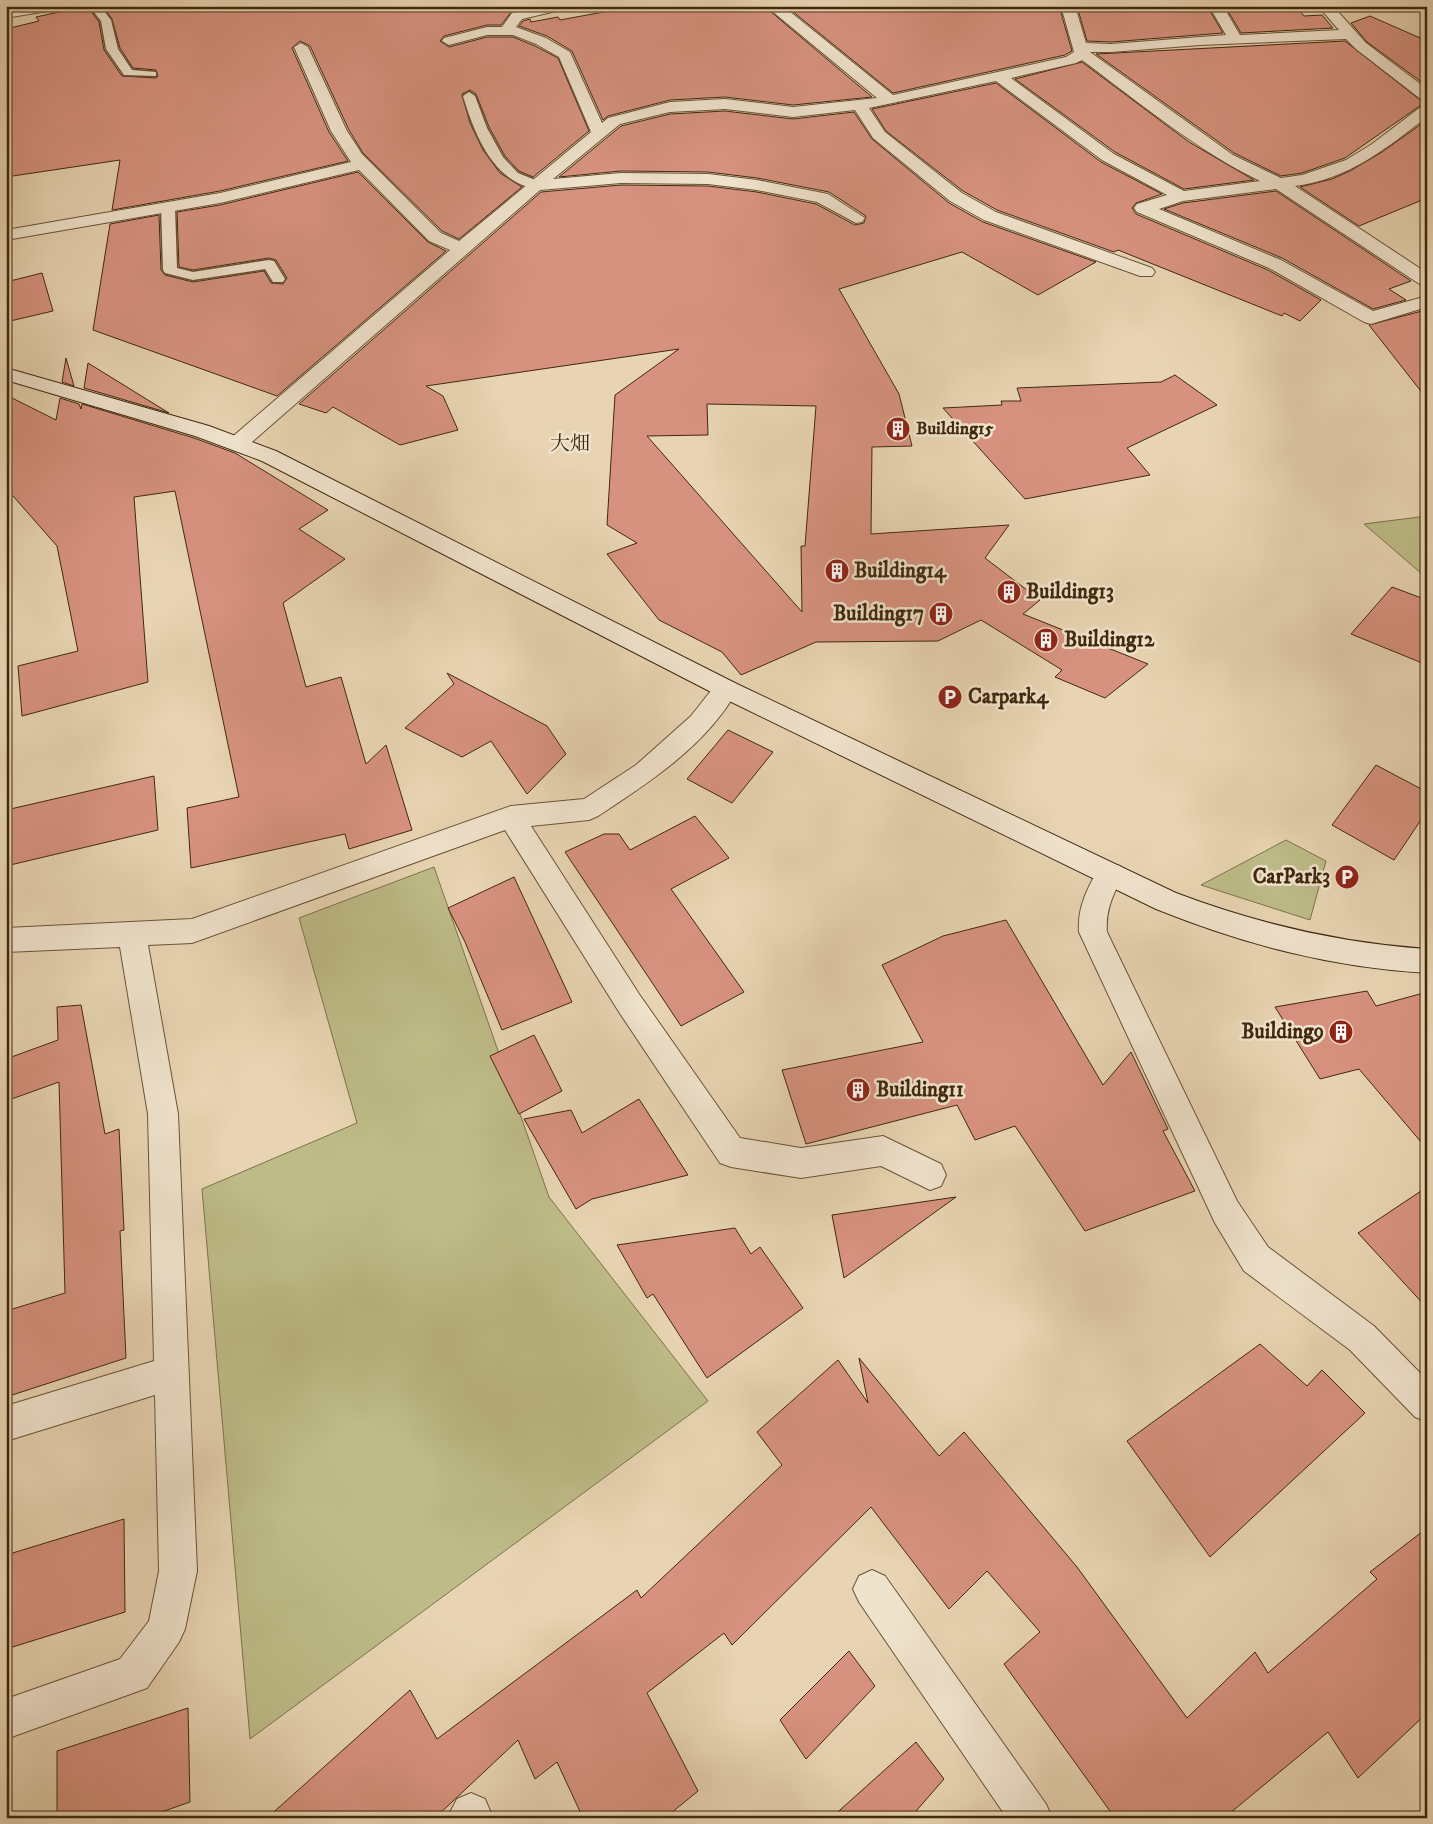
<svg xmlns="http://www.w3.org/2000/svg" width="1433" height="1824" font-family="'IM FELL DW Pica','Noto Serif JP',serif">
	<style>
		.green { fill: #bdbb87; stroke: #7e724a }
		.building { fill: #d7927f; stroke: #40280d; fill-rule: evenodd }
		.lines { fill: none; stroke-linecap: round; stroke-linejoin: round }
		.lane-casing { stroke: #6a5336; stroke-width: 3 }
		.street-casing { stroke: #6a5336; stroke-width: 2 }
		.secondary-casing { stroke: #40280d; stroke-width: 2 }
		.lane { fill: #f0e3cd; fill-rule: evenodd }
		.street { fill: #f0e3cd; fill-rule: evenodd }
		.secondary { fill: #f0e3cd; fill-rule: evenodd }
		.labels { text-anchor: middle; dominant-baseline: central; stroke-width: 5; stroke-linejoin: round; paint-order: stroke }
		.far-poi-label { font-size: 18px; font-weight: bold; fill: #40280d; stroke: #f0e3cd; text-anchor: start }
		.far-quarter-label { font-size: 20px; fill: #40280d; stroke: #f0e3cd }
		.poi-label { font-size: 21px; font-weight: bold; fill: #40280d; stroke: #f0e3cd; text-anchor: start }
	</style>
	<rect width="100%" height="100%" fill="#e8d4b2"/>
	<filter id="stains"><feTurbulence type="fractalNoise" baseFrequency=".004" numOctaves="4"/><feColorMatrix values="0 0 0 0 .2 0 0 0 0 .09 0 0 0 0 .02 0 0 0 .5 -.17"/></filter>
	<radialGradient id="worn" r=".72"><stop offset=".6" stop-color="#630" stop-opacity="0"/><stop offset="1" stop-color="#630" stop-opacity=".3"/></radialGradient>
	<!-- green -->
	<path class="green" d="M 1427,516 L 1427,571 L 1422,574 L 1364,524 Z
		M 1286,840 L 1326,861 L 1310,920 L 1201,885 Z
		M 434,867 L 549,1197 L 708,1401 L 250,1739 L 202,1189 L 357,1123 L 299,918 Z"/>
	<!-- building -->
	<path class="building" d="M 87,6 L 99,22 L 104,50 L 122,76 L 156,78 L 158,76 L 156,70 L 133,68 L 120,48 L 112,19 L 103,6 L 529,6 L 512,11 L 501,25 L 487,25 L 444,36 L 440,41 L 449,47 L 487,37 L 513,37 L 535,46 L 558,58 L 589,131 L 533,177 L 519,171 L 505,156 L 489,127 L 476,94 L 470,90 L 462,94 L 470,123 L 483,150 L 500,173 L 522,187 L 459,239 L 442,231 L 363,153 L 349,130 L 310,46 L 300,41 L 292,48 L 329,132 L 348,161 L 220,191 L 112,210 L 120,160 L 6,177 L 6,29 L 39,21 L 36,17 Z
		M 636,6 L 764,6 L 872,97 L 793,105 L 725,97 L 670,100 L 608,116 L 603,120 L 572,51 L 547,36 L 519,26 L 523,21 L 530,19 L 531,22 L 558,17 L 560,20 Z
		M 786,6 L 1059,6 L 1072,51 L 1065,55 L 893,93 Z
		M 1077,6 L 1207,6 L 1223,33 L 1111,42 L 1087,41 Z
		M 1225,6 L 1296,6 L 1304,16 L 1322,15 L 1333,28 L 1241,33 Z
		M 1370,16 L 1427,41 L 1427,86 L 1367,42 L 1351,23 Z
		M 1345,41 L 1424,103 L 1345,158 L 1302,173 L 1281,176 L 1234,153 L 1096,54 Z
		M 1082,62 L 1189,142 L 1254,180 L 1184,189 L 1115,152 L 1015,79 Z
		M 996,83 L 1101,162 L 1162,194 L 1136,203 L 1132,208 L 1136,214 L 1268,270 L 1321,300 L 1300,321 L 1284,313 L 1282,316 L 1118,250 L 1114,252 L 997,210 L 963,191 L 886,131 L 872,109 Z
		M 725,111 L 793,119 L 854,112 L 872,139 L 949,203 L 983,222 L 1096,262 L 1038,295 L 962,252 L 839,289 L 899,394 L 912,446 L 872,447 L 871,534 L 1009,525 L 985,558 L 1040,600 L 1023,614 L 1148,664 L 1105,698 L 1055,677 L 1062,670 L 981,620 L 938,641 L 816,642 L 741,675 L 722,652 L 659,620 L 607,554 L 637,543 L 607,525 L 615,395 L 679,349 L 426,386 L 443,396 L 458,430 L 400,445 L 333,407 L 326,413 L 299,404 L 541,192 L 621,185 L 708,186 L 757,192 L 816,204 L 855,225 L 864,223 L 866,216 L 829,192 L 757,178 L 708,172 L 621,171 L 559,177 L 621,126 L 670,114 ZM 707,404 L 816,406 L 805,546 L 801,546 L 802,612 L 647,436 L 708,435 Z
		M 1427,120 L 1427,198 L 1359,226 L 1300,187 L 1332,179 L 1350,171 L 1382,152 Z
		M 358,172 L 428,242 L 446,251 L 277,396 L 93,330 L 110,224 L 159,215 L 161,270 L 165,275 L 193,282 L 264,271 L 271,283 L 283,284 L 287,278 L 276,260 L 269,258 L 193,270 L 179,267 L 177,212 L 220,205 Z
		M 1276,191 L 1411,281 L 1389,289 L 1406,300 L 1373,309 L 1282,258 L 1164,209 L 1183,203 Z
		M 42,273 L 53,311 L 6,322 L 6,282 Z
		M 1422,311 L 1427,314 L 1427,399 L 1369,325 Z
		M 66,358 L 74,386 L 62,382 Z
		M 88,363 L 169,413 L 84,388 Z
		M 1175,375 L 1217,405 L 1127,448 L 1150,475 L 1025,499 L 943,408 L 1002,405 L 1001,401 L 1021,401 L 1017,388 L 1161,382 Z
		M 6,395 L 56,420 L 60,398 L 79,404 L 81,409 L 82,404 L 194,438 L 235,453 L 328,510 L 299,529 L 345,559 L 283,603 L 306,687 L 341,677 L 366,764 L 386,745 L 412,830 L 349,849 L 345,834 L 191,868 L 187,808 L 239,797 L 175,491 L 134,497 L 148,682 L 22,716 L 18,666 L 78,651 L 57,546 L 6,488 Z
		M 1392,587 L 1427,600 L 1427,665 L 1351,634 Z
		M 447,673 L 547,726 L 566,754 L 527,794 L 491,741 L 462,757 L 405,728 L 454,684 Z
		M 728,730 L 773,752 L 732,803 L 687,779 Z
		M 1376,765 L 1427,792 L 1427,811 L 1394,860 L 1332,825 Z
		M 154,776 L 158,830 L 6,866 L 6,810 Z
		M 695,816 L 729,858 L 671,889 L 744,992 L 681,1026 L 565,852 L 604,834 L 619,834 L 630,850 Z
		M 514,877 L 572,1002 L 502,1030 L 465,942 L 448,908 Z
		M 1006,920 L 1103,1085 L 1131,1052 L 1168,1129 L 1163,1131 L 1195,1191 L 1085,1231 L 1015,1126 L 975,1140 L 957,1105 L 806,1144 L 782,1070 L 923,1042 L 882,965 L 943,936 Z
		M 1367,991 L 1376,1006 L 1427,992 L 1427,1149 L 1359,1069 L 1320,1079 L 1275,1007 Z
		M 81,1005 L 105,1134 L 119,1129 L 124,1230 L 120,1231 L 126,1358 L 6,1397 L 6,1311 L 65,1293 L 59,1082 L 6,1101 L 6,1059 L 58,1040 L 57,1007 Z
		M 534,1035 L 562,1091 L 519,1114 L 490,1056 Z
		M 639,1099 L 688,1175 L 592,1199 L 576,1209 L 524,1119 L 571,1110 L 582,1133 Z
		M 1427,1187 L 1427,1308 L 1358,1233 Z
		M 956,1197 L 844,1278 L 832,1215 Z
		M 735,1228 L 751,1254 L 760,1247 L 803,1308 L 707,1378 L 653,1294 L 647,1298 L 617,1245 Z
		M 1260,1344 L 1307,1386 L 1322,1370 L 1365,1413 L 1210,1557 L 1127,1441 Z
		M 859,1358 L 939,1456 L 964,1432 L 1077,1567 L 1187,1718 L 1255,1652 L 1268,1673 L 1377,1579 L 1370,1572 L 1427,1528 L 1427,1713 L 1358,1778 L 1328,1732 L 1224,1818 L 1115,1818 L 1004,1664 L 1040,1632 L 987,1571 L 949,1609 L 871,1507 L 732,1645 L 724,1633 L 647,1693 L 698,1791 L 665,1818 L 583,1818 L 557,1762 L 535,1779 L 518,1740 L 435,1818 L 267,1818 L 410,1690 L 437,1739 L 637,1590 L 641,1598 L 782,1465 L 757,1432 L 838,1360 L 868,1403 Z
		M 124,1519 L 125,1612 L 6,1649 L 6,1555 Z
		M 849,1651 L 875,1686 L 806,1759 L 780,1720 Z
		M 188,1708 L 190,1802 L 144,1818 L 57,1818 L 57,1751 Z
		M 916,1742 L 944,1779 L 910,1818 L 831,1818 Z"/>
	<g class="lines">
		<defs>
			<path id="lane" d="M 89,6 L 100,6 L 111,20 L 118,49 L 132,70 L 156,72 L 156,76 L 124,75 L 106,49 L 101,21 Z
				M 469,92 L 475,96 L 487,128 L 503,157 L 518,173 L 540,182 L 541,185 L 540,188 C 534,189 530,187 525,186 C 489,173 473,129 463,96 Z
				M 168,203 L 175,207 L 177,268 L 193,272 L 269,260 L 274,261 L 285,279 L 283,282 L 273,282 L 265,269 L 193,280 L 165,273 L 163,270 L 161,207 Z"/>
			<path id="street" d="M 27,6 L 60,6 L 53,10 L 6,18 L 6,10 Z
				M 541,6 L 567,6 L 565,9 L 522,19 L 516,27 L 546,38 L 570,52 L 602,123 L 608,118 L 670,102 L 725,99 L 793,107 L 877,98 L 766,6 L 783,6 L 893,95 L 1066,57 L 1074,52 L 1061,6 L 1075,6 L 1086,43 L 1111,44 L 1226,35 L 1209,6 L 1223,6 L 1240,35 L 1339,30 L 1318,6 L 1333,6 L 1366,43 L 1427,89 L 1427,102 L 1422,100 L 1356,49 L 1346,39 L 1200,45 L 1111,52 L 1090,52 L 1233,155 L 1281,178 L 1302,175 L 1346,160 L 1372,144 L 1422,106 L 1427,104 L 1427,117 C 1387,148 1347,180 1295,186 L 1427,273 L 1427,286 L 1421,285 L 1276,189 L 1183,201 L 1159,209 L 1281,260 L 1373,311 L 1427,296 L 1427,307 L 1371,324 L 1364,322 L 1269,268 L 1137,212 L 1134,208 L 1137,204 L 1167,195 L 1102,160 L 996,81 L 869,108 L 885,132 L 962,193 L 996,212 L 1152,268 L 1155,272 L 1152,276 L 1140,276 L 984,220 L 950,201 L 873,138 L 855,110 L 793,117 L 725,109 L 670,112 L 620,124 L 553,179 L 621,173 L 708,174 L 757,180 L 828,194 L 865,218 L 862,222 L 856,223 L 817,202 L 757,190 L 708,184 L 621,183 L 540,190 L 245,448 L 238,450 L 231,448 L 228,443 L 231,438 L 450,250 L 429,241 L 359,170 L 220,203 L 6,240 L 6,230 L 220,193 L 351,162 L 331,131 L 294,47 L 301,43 L 308,47 L 347,131 L 362,154 L 441,233 L 459,241 L 591,132 L 559,57 L 536,44 L 513,35 L 487,35 L 449,45 L 442,41 L 444,38 L 487,27 L 502,27 L 512,13 ZM 1082,60 C 1140,103 1195,149 1260,181 L 1184,191 L 1114,154 L 1011,78 L 1076,63 Z
				M 726,680 L 735,683 L 738,689 C 707,745 650,782 598,816 L 589,820 L 531,826 L 639,994 L 740,1138 L 801,1148 L 883,1136 L 941,1164 L 946,1175 L 941,1186 L 930,1190 L 881,1166 L 801,1178 L 731,1167 L 720,1163 L 619,1012 L 505,830 L 192,943 L 148,945 L 178,1114 L 197,1571 L 185,1629 L 179,1642 L 147,1688 L 6,1739 L 6,1699 L 120,1659 L 149,1621 L 159,1571 L 155,1395 L 6,1441 L 6,1406 L 154,1361 L 148,1114 L 120,947 L 6,952 L 6,928 L 192,919 L 511,806 L 584,799 L 636,765 L 691,716 L 717,683 Z
				M 1110,863 L 1120,866 L 1123,874 C 1114,894 1105,909 1107,932 L 1237,1201 L 1268,1247 L 1374,1326 L 1427,1380 L 1427,1422 L 1415,1417 L 1350,1350 L 1244,1271 L 1215,1223 L 1079,932 C 1077,907 1088,887 1100,866 Z
				M 872,1570 L 885,1576 L 1046,1804 L 1052,1818 L 1007,1818 L 859,1602 L 853,1589 L 859,1576 Z
				M 471,1793 L 485,1799 L 491,1813 L 489,1818 L 447,1818 L 457,1799 Z"/>
			<path id="secondary" d="M 6,368 L 209,426 L 276,451 L 735,683 L 1176,893 C 1258,924 1339,943 1427,949 L 1427,973 C 1330,967 1246,945 1156,909 L 717,695 L 262,461 L 195,436 L 6,380 Z"/>
		</defs>
		<!-- lane casing -->
		<use href="#lane" class="lane-casing"/>
		<!-- street casing -->
		<use href="#street" class="street-casing"/>
		<!-- secondary casing -->
		<use href="#secondary" class="secondary-casing"/>
		<!-- lane -->
		<use href="#lane" class="lane"/>
		<!-- street -->
		<use href="#street" class="street"/>
		<!-- secondary -->
		<use href="#secondary" class="secondary"/>
	</g>
	<!-- icons -->
	<defs>
		<symbol id="building-disc" viewBox="-11 -11 22 22"><circle r="9.5" fill="#8f2418" stroke="#f0e3cd"/><path d="M-4-6H4V6H1V3H-1V6H-4ZM-2.5-4.3h1.7v1.8h-1.7ZM.8-4.3h1.7v1.8H.8ZM-2.5-1h1.7V.8h-1.7ZM.8-1h1.7V.8H.8Z" fill="#fff"/></symbol>
		<symbol id="parking-disc" viewBox="-11 -11 22 22"><circle r="9.5" fill="#8f2418" stroke="#f0e3cd"/><path d="M-3.5-5.5H1a3.5 3.5 0 0 1 0 7H-1V5.5H-3.5ZM-1-3.4V-.6H.8a1.4 1.4 0 0 0 0-2.8Z" fill="#fff"/></symbol>
	</defs>
	<g fill-rule="evenodd">
		<use href="#building-disc" x="884" y="415" width="28" height="28"/>
		<use href="#building-disc" x="823" y="557" width="28" height="28"/>
		<use href="#building-disc" x="995" y="578" width="28" height="28"/>
		<use href="#building-disc" x="927" y="600" width="28" height="28"/>
		<use href="#building-disc" x="1032" y="626" width="28" height="28"/>
		<use href="#parking-disc" x="936" y="683" width="28" height="28"/>
		<use href="#parking-disc" x="1333" y="863" width="28" height="28"/>
		<use href="#building-disc" x="1327" y="1018" width="28" height="28"/>
		<use href="#building-disc" x="844" y="1076" width="28" height="28"/>
	</g>
	<g class="labels">
		<!-- far-poi labels -->
		<g class="far-poi-label">
			<text x="916" y="429">Building15</text>
		</g>
		<!-- far-quarter labels -->
		<g class="far-quarter-label">
			<text x="570" y="444">大畑</text>
		</g>
		<!-- poi labels -->
		<g class="poi-label">
			<text x="854" y="571">Building14</text>
			<text x="1026" y="592">Building13</text>
			<text x="924" y="614" text-anchor="end">Building17</text>
			<text x="1064" y="640">Building12</text>
			<text x="968" y="697">Carpark4</text>
			<text x="1330" y="877" text-anchor="end">CarPark3</text>
			<text x="1324" y="1032" text-anchor="end">Building9</text>
			<text x="876" y="1090">Building11</text>
		</g>
	</g>
	<!-- margin -->
	<rect width="1433" height="1824" fill="none" stroke="#e8d4b2" stroke-width="25"/>
	<rect x="8" y="8" width="1418" height="1809" fill="none" stroke="#40280d" stroke-width="2.5"/>
	<rect x="12" y="12" width="1408" height="1799" fill="none" stroke="#40280d"/>
	<rect width="100%" height="100%" filter="url(#stains)"/>
	<rect width="100%" height="100%" fill="url(#worn)"/>
</svg>
